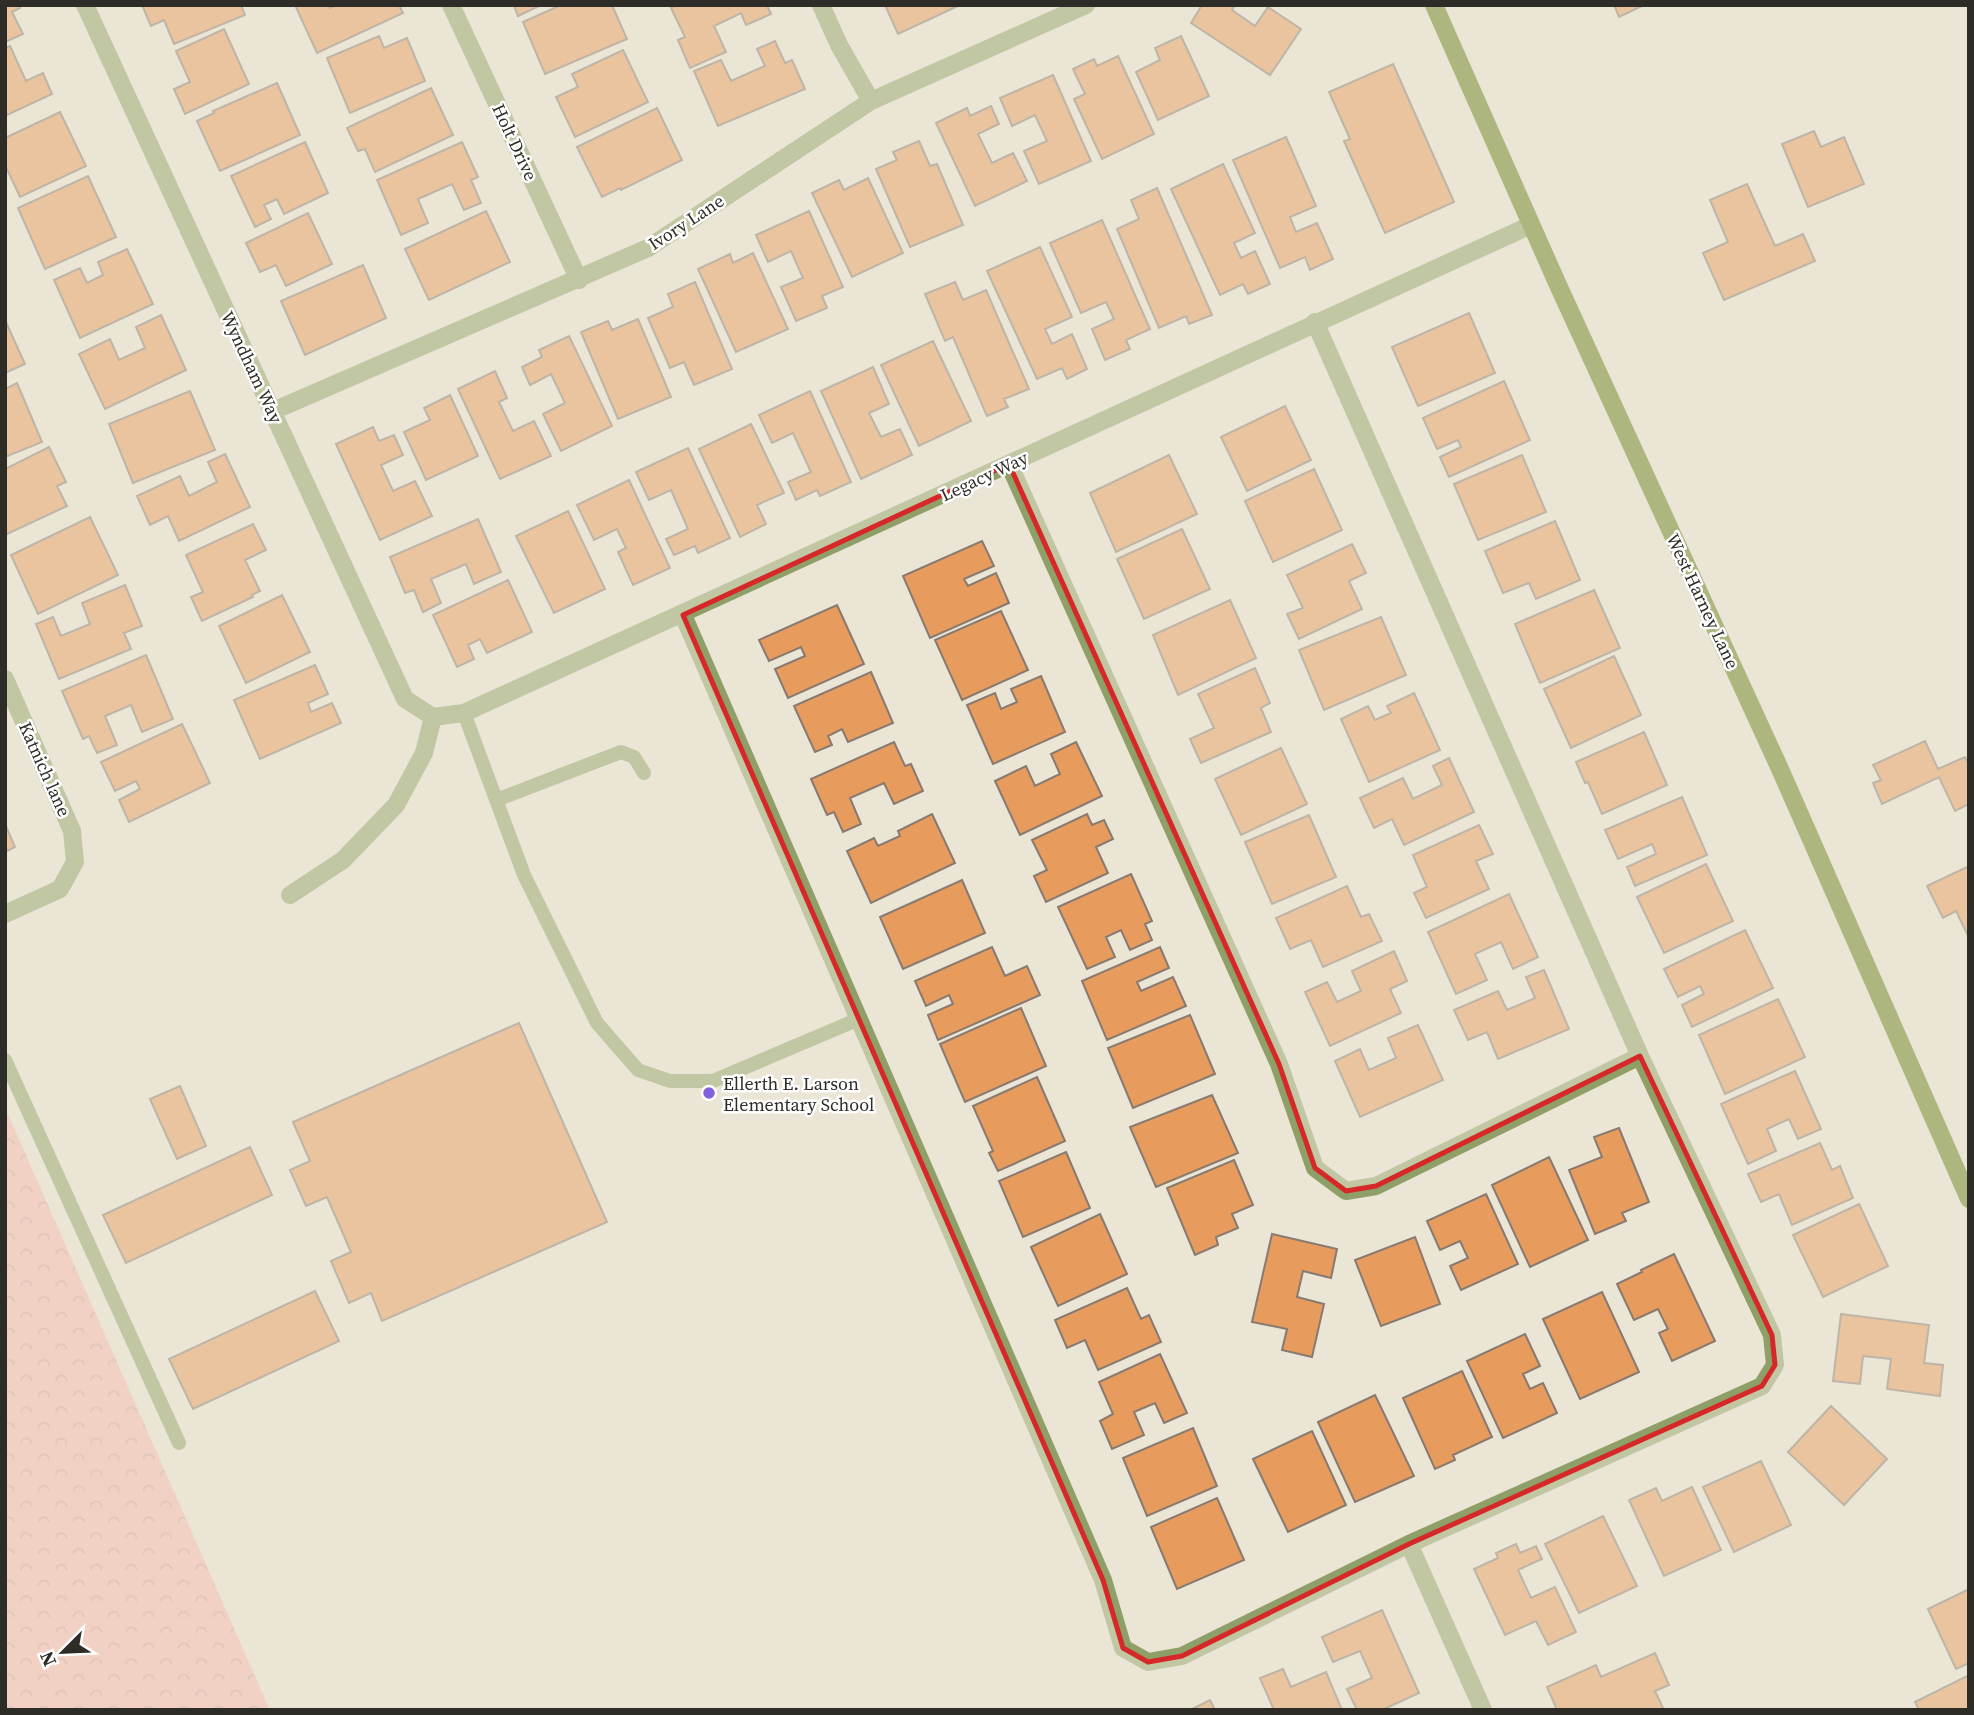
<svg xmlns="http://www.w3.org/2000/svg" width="1974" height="1715" font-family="'Source Serif 4',serif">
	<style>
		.park { fill: url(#park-crowns) }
		.building { fill: #e79b5c; stroke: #887a70; stroke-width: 2 }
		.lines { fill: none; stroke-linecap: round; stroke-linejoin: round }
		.service { stroke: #8e9f67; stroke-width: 14 }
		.minor { stroke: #8e9f67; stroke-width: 18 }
		.secondary { stroke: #657c1a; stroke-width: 18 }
		.marked { fill: none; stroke: #d62828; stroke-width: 5; stroke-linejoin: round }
		.poi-dot { fill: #8361dc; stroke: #fff; stroke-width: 2.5 }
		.labels { text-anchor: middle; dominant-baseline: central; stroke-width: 5; stroke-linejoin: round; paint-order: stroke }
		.street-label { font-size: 18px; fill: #2e2c26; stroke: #fff }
		.poi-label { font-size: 18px; fill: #2e2c26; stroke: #fff; text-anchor: start }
	</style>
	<defs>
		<pattern id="park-crowns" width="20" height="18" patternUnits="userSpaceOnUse" patternTransform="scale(1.75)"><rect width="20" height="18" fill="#f6b9b0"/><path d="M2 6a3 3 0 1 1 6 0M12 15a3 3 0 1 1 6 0" fill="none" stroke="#d39f97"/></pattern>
	</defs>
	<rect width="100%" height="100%" fill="#ebe5d5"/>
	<!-- park -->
	<path class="park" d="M 8,1114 L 270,1710 L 5,1710 L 5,1115 Z"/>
	<!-- building -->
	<path class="building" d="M 5,5 L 19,5 L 20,8 L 12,12 L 23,34 L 5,42 Z
		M 142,5 L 241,5 L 245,15 L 174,44 L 164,20 L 151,26 Z
		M 295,5 L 328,5 L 330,8 L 337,5 L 399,5 L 403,13 L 317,53 Z
		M 514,5 L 541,5 L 518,16 Z
		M 561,5 L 612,5 L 627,39 L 545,74 L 523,22 Z
		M 678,5 L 767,5 L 771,14 L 746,25 L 741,13 L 714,26 L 726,52 L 690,68 L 678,40 L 685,37 L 671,8 Z
		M 885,5 L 960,5 L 898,34 Z
		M 1202,5 L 1235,5 L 1232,10 L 1255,26 L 1268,7 L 1301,29 L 1270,75 L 1191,23 Z
		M 1614,5 L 1644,5 L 1619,17 Z
		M 224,29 L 249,84 L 185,114 L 174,89 L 190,82 L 176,51 Z
		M 379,36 L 384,48 L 407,38 L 425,81 L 350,113 L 327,58 Z
		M 1181,36 L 1209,96 L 1158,120 L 1136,72 L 1160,60 L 1155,48 Z
		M 775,41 L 785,63 L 792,60 L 805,89 L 718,126 L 694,71 L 721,60 L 731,81 L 765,66 L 757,49 Z
		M 10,46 L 26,81 L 43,73 L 52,94 L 5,116 L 5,48 Z
		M 623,50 L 648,102 L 575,137 L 556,97 L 578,87 L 572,74 Z
		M 1118,56 L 1154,134 L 1102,159 L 1074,99 L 1085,94 L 1073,69 L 1094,59 L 1097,66 Z
		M 1393,64 L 1454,202 L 1385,233 L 1344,141 L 1350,139 L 1329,92 Z
		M 1053,75 L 1091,161 L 1039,184 L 1024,151 L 1047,141 L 1035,115 L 1012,126 L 1000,98 Z
		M 277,83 L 300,135 L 220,171 L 197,121 L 214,113 L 213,111 Z
		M 431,88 L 453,135 L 375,172 L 365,149 L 358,151 L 347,128 Z
		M 991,106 L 999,124 L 978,134 L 992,163 L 1013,153 L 1027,181 L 975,206 L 936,123 L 967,108 L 970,116 Z
		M 657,108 L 682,160 L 621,190 L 620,188 L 602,197 L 577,147 Z
		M 60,112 L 86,166 L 20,197 L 5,165 L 5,138 Z
		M 1814,131 L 1821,147 L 1844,137 L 1864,184 L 1808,207 L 1782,144 Z
		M 1286,137 L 1316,206 L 1290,217 L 1296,232 L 1317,223 L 1333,259 L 1310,270 L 1305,257 L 1280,268 L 1233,160 Z
		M 919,141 L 930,166 L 937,164 L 963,225 L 910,247 L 876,169 L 897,160 L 893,152 Z
		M 305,142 L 328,193 L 284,214 L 277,199 L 264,205 L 271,219 L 255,227 L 231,176 Z
		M 462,142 L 478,177 L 471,180 L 481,203 L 464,210 L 452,184 L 418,199 L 428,223 L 401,235 L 377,180 Z
		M 1223,164 L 1255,233 L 1234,243 L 1241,258 L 1255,251 L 1270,284 L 1248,294 L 1243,284 L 1220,295 L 1171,189 Z
		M 88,176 L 116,237 L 45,269 L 18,208 Z
		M 868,178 L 903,253 L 852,277 L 812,193 L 839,180 L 844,190 Z
		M 1747,184 L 1775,246 L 1803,234 L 1815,261 L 1724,300 L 1703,253 L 1728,242 L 1710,200 Z
		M 1157,188 L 1212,315 L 1189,324 L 1186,316 L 1159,328 L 1117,229 L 1139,219 L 1131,200 Z
		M 486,211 L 510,262 L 429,300 L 405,249 Z
		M 809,211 L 843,287 L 822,296 L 827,308 L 796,321 L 781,287 L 803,278 L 791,251 L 768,262 L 756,235 Z
		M 308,213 L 332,264 L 286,286 L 276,265 L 260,272 L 246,243 Z
		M 1102,220 L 1150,329 L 1126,340 L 1130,349 L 1105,360 L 1092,329 L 1114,319 L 1106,302 L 1081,313 L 1050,243 Z
		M 1040,247 L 1072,317 L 1045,329 L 1052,344 L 1072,334 L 1087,369 L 1067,379 L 1062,368 L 1037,379 L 987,271 Z
		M 127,249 L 153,304 L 80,338 L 54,280 L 80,268 L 87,283 L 103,275 L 98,262 Z
		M 753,253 L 788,329 L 736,352 L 698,269 L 730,254 L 733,263 Z
		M 363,265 L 386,318 L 305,355 L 281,301 Z
		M 695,282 L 732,369 L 694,385 L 684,362 L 670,368 L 648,318 L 673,307 L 668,294 Z
		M 955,282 L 963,300 L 986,290 L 1029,389 L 1004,399 L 1008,407 L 987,416 L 953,337 L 945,341 L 925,294 Z
		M 1469,313 L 1495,373 L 1418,406 L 1392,347 Z
		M 161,315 L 186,370 L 105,409 L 79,354 L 110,339 L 119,360 L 145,348 L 136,327 Z
		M 638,319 L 671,397 L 618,419 L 581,332 L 608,321 L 612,330 Z
		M 5,320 L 25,364 L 5,373 Z
		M 569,336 L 612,426 L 561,451 L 543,414 L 565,403 L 551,374 L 530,385 L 522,367 L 542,357 L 539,350 Z
		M 933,341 L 971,421 L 919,446 L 881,365 Z
		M 873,367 L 889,404 L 869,413 L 881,437 L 900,429 L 912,455 L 861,479 L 821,391 Z
		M 495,371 L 507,398 L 499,402 L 513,431 L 534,421 L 551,456 L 500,479 L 458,389 Z
		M 1504,381 L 1530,440 L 1449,477 L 1440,457 L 1461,447 L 1458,440 L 1437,449 L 1423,418 Z
		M 17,383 L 42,442 L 5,457 L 5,389 Z
		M 190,391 L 215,450 L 133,483 L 109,424 Z
		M 810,391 L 851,482 L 820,496 L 817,490 L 796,500 L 788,482 L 811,472 L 793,433 L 772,443 L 759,415 Z
		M 450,395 L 478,456 L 426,480 L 404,432 L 430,420 L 424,408 Z
		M 1285,406 L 1311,460 L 1247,491 L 1221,437 Z
		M 751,424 L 784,493 L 757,505 L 766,524 L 740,537 L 699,449 Z
		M 373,427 L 379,441 L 394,435 L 403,455 L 381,465 L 393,491 L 415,481 L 432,516 L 380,540 L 336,444 Z
		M 49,447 L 66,482 L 57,486 L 67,506 L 5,535 L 5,469 Z
		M 688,448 L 730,538 L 698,553 L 695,546 L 674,555 L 666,539 L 688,529 L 671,490 L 649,500 L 636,472 Z
		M 225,454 L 250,507 L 179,541 L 168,516 L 150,525 L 137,496 L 180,476 L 189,496 L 217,482 L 208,462 Z
		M 1169,455 L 1197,514 L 1116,552 L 1090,493 Z
		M 1522,455 L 1546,512 L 1478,540 L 1454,484 Z
		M 1314,469 L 1342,530 L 1273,562 L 1245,501 Z
		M 629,480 L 670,568 L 633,585 L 618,552 L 626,548 L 617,529 L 594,540 L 577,505 Z
		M 568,511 L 605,589 L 554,613 L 516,536 Z
		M 90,517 L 118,575 L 38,614 L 11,555 Z
		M 478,519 L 501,572 L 474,584 L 466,564 L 431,579 L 441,603 L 423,612 L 414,590 L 405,593 L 390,557 Z
		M 1555,521 L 1580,580 L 1536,599 L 1529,583 L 1503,593 L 1485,551 Z
		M 253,524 L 266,550 L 245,560 L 260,591 L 252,595 L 253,597 L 202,621 L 191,597 L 203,592 L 186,555 Z
		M 1182,529 L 1210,589 L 1144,619 L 1117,559 Z
		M 982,541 L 994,566 L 964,579 L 968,586 L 996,573 L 1009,603 L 930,638 L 903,576 Z
		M 1352,544 L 1366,573 L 1349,581 L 1362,609 L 1299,639 L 1287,614 L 1303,608 L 1287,575 Z
		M 508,580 L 532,632 L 487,653 L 480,639 L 468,645 L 474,659 L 457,667 L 433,615 Z
		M 125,585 L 142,626 L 124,633 L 131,649 L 59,679 L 36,624 L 53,617 L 61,636 L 90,624 L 82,603 Z
		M 1594,590 L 1620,648 L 1540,683 L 1515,624 Z
		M 282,595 L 310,652 L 246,683 L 219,626 Z
		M 1230,600 L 1256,658 L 1178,695 L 1153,635 Z
		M 837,605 L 864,664 L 788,698 L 775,669 L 805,656 L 801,647 L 769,661 L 759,640 Z
		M 1001,611 L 1028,670 L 962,700 L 935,640 Z
		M 1381,617 L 1406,675 L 1324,710 L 1299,650 Z
		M 146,655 L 173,719 L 142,732 L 131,705 L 105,716 L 117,745 L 97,753 L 89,736 L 83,739 L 62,691 Z
		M 1614,656 L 1641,715 L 1571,748 L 1544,689 Z
		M 315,665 L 328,694 L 308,703 L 311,712 L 332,703 L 341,723 L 260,759 L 234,700 Z
		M 1255,668 L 1270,703 L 1261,708 L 1271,732 L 1201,763 L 1190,739 L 1214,728 L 1198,694 Z
		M 871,672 L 893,723 L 848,742 L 842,729 L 828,736 L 832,745 L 815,752 L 794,706 Z
		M 1041,676 L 1065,732 L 993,764 L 967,705 L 995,693 L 1001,709 L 1017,702 L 1011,689 Z
		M 1414,693 L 1440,750 L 1369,782 L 1341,719 L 1368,706 L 1375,720 L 1391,713 L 1387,706 Z
		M 182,724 L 210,783 L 129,822 L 119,800 L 140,789 L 136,781 L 115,791 L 101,762 Z
		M 1644,732 L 1667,785 L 1602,814 L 1588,782 L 1585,783 L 1576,762 Z
		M 1925,741 L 1938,769 L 1965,757 L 1969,765 L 1969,804 L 1955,811 L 1939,777 L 1882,804 L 1873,783 L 1881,780 L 1873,765 Z
		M 894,742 L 905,766 L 911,764 L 923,791 L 894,804 L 884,783 L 850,798 L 861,824 L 843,832 L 834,812 L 827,815 L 811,779 Z
		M 1076,742 L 1102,796 L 1020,835 L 995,781 L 1026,766 L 1035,786 L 1060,774 L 1051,754 Z
		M 1281,748 L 1307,804 L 1241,835 L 1215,779 Z
		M 1449,758 L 1474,812 L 1404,845 L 1392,819 L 1374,828 L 1360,798 L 1403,778 L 1413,799 L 1442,785 L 1433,766 Z
		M 1682,797 L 1707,855 L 1635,886 L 1627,867 L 1656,854 L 1652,844 L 1618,859 L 1605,830 Z
		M 932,814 L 955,863 L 871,903 L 847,851 L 874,838 L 878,846 L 900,836 L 898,831 Z
		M 1087,814 L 1092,825 L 1104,820 L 1113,839 L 1096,847 L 1108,873 L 1046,902 L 1034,876 L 1047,870 L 1032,840 Z
		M 1309,815 L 1336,877 L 1272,904 L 1245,842 Z
		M 5,824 L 15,847 L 5,852 Z
		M 1479,825 L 1493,854 L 1476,861 L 1489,889 L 1426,918 L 1414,893 L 1427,887 L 1413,855 Z
		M 1706,864 L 1733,921 L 1664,953 L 1637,897 Z
		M 1969,866 L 1969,938 L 1956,911 L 1943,918 L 1927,886 Z
		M 1131,874 L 1152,921 L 1145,924 L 1152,940 L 1130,950 L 1121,930 L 1106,937 L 1115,957 L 1087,969 L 1058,907 Z
		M 962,880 L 985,933 L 903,969 L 880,917 Z
		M 1347,886 L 1361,917 L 1369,914 L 1382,941 L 1323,967 L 1311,940 L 1290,949 L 1276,918 Z
		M 1509,894 L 1538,957 L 1513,969 L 1501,942 L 1475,954 L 1487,980 L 1456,994 L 1428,932 Z
		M 1745,930 L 1773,988 L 1692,1027 L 1682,1005 L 1704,994 L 1700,986 L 1678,997 L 1664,969 Z
		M 992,947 L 1005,976 L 1027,966 L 1040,995 L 938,1040 L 928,1015 L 953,1004 L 949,995 L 926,1006 L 915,981 Z
		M 1160,947 L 1169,968 L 1137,982 L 1141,991 L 1173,977 L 1186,1006 L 1107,1040 L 1082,981 Z
		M 1394,951 L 1407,981 L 1390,989 L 1401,1013 L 1330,1046 L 1305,992 L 1327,982 L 1337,1002 L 1361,991 L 1352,971 Z
		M 1544,970 L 1569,1029 L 1498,1059 L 1487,1032 L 1468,1040 L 1454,1010 L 1498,991 L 1507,1010 L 1535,998 L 1526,977 Z
		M 1778,999 L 1805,1057 L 1725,1094 L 1699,1035 Z
		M 1021,1008 L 1046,1066 L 965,1102 L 940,1044 Z
		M 1190,1015 L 1215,1074 L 1133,1108 L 1108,1048 Z
		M 519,1023 L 607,1222 L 382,1321 L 371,1293 L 349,1303 L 331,1261 L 351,1252 L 327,1197 L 306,1206 L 290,1170 L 310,1161 L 293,1122 Z
		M 1418,1025 L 1443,1080 L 1360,1117 L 1335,1061 L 1360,1049 L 1369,1070 L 1396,1058 L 1388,1038 Z
		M 1795,1071 L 1821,1129 L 1798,1139 L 1789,1119 L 1767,1129 L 1776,1151 L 1748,1164 L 1721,1104 Z
		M 1037,1077 L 1065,1141 L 998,1171 L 989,1153 L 993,1151 L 973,1106 Z
		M 180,1086 L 206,1146 L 177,1159 L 150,1099 Z
		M 1212,1095 L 1238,1153 L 1156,1187 L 1130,1127 Z
		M 1619,1128 L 1649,1202 L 1622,1213 L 1626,1221 L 1595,1234 L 1569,1170 L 1602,1157 L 1594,1137 Z
		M 1820,1143 L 1832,1170 L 1840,1166 L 1853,1198 L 1792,1225 L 1779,1194 L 1761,1202 L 1748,1174 Z
		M 250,1147 L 272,1195 L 126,1263 L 103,1215 Z
		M 1066,1152 L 1090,1208 L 1023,1237 L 999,1181 Z
		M 1549,1157 L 1588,1240 L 1530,1267 L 1492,1185 Z
		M 1234,1160 L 1253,1205 L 1232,1214 L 1238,1228 L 1216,1237 L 1218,1245 L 1195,1255 L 1167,1188 Z
		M 1486,1194 L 1518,1264 L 1461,1290 L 1450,1266 L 1468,1258 L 1460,1241 L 1440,1250 L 1427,1221 Z
		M 1859,1204 L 1888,1266 L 1823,1297 L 1793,1235 Z
		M 1100,1214 L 1127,1274 L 1058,1306 L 1031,1247 Z
		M 1272,1234 L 1337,1249 L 1331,1278 L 1303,1271 L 1297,1297 L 1324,1304 L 1312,1357 L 1282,1350 L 1287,1329 L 1252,1322 Z
		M 1415,1237 L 1440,1304 L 1381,1326 L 1355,1260 Z
		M 1674,1254 L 1715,1341 L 1672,1361 L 1659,1333 L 1668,1329 L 1658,1309 L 1634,1320 L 1617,1284 L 1642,1272 L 1641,1270 Z
		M 1127,1288 L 1141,1319 L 1149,1315 L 1161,1342 L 1098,1370 L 1085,1340 L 1067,1348 L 1055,1320 Z
		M 315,1291 L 339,1341 L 193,1409 L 169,1359 Z
		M 1602,1292 L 1639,1372 L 1580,1399 L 1543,1319 Z
		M 1841,1314 L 1929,1325 L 1924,1363 L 1943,1365 L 1940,1396 L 1887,1389 L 1891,1359 L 1863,1356 L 1860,1384 L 1833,1381 Z
		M 1525,1334 L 1540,1366 L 1523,1374 L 1530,1389 L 1543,1383 L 1557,1413 L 1503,1438 L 1467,1361 Z
		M 1160,1354 L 1187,1413 L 1164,1423 L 1155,1403 L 1134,1412 L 1144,1435 L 1112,1449 L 1100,1421 L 1113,1414 L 1099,1382 Z
		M 1462,1371 L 1492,1437 L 1453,1455 L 1455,1460 L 1435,1469 L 1403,1398 Z
		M 1375,1395 L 1414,1476 L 1355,1502 L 1318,1422 Z
		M 1831,1406 L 1887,1459 L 1844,1505 L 1788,1452 Z
		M 1193,1428 L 1217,1486 L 1147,1516 L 1123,1458 Z
		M 1312,1431 L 1346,1505 L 1288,1532 L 1253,1459 Z
		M 1761,1461 L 1791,1525 L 1734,1552 L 1703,1487 Z
		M 1692,1487 L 1721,1550 L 1664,1576 L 1629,1500 L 1656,1488 L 1662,1501 Z
		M 1217,1498 L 1244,1560 L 1177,1589 L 1151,1527 Z
		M 1603,1516 L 1637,1586 L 1579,1613 L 1545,1544 Z
		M 1516,1544 L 1520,1553 L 1536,1546 L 1542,1559 L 1518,1570 L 1531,1598 L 1555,1587 L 1576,1632 L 1548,1645 L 1536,1621 L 1505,1635 L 1474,1569 L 1498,1558 L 1496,1553 Z
		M 1969,1589 L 1969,1663 L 1956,1669 L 1928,1609 Z
		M 1382,1610 L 1419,1693 L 1382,1710 L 1357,1710 L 1347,1689 L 1372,1678 L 1360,1651 L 1333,1662 L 1322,1637 Z
		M 1655,1653 L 1669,1685 L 1655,1691 L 1664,1710 L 1557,1710 L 1547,1687 L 1596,1665 L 1601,1677 Z
		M 1283,1669 L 1291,1687 L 1326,1672 L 1342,1710 L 1274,1710 L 1260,1678 Z
		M 1969,1675 L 1969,1710 L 1919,1710 L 1915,1702 Z
		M 1210,1700 L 1215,1710 L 1193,1710 L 1192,1709 Z"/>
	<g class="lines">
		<!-- service -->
		<path class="service" d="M 464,713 L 524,875 L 597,1023 L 638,1070 L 670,1081 L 713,1081 L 859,1019
			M 496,800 L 621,752 L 634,757 L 644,773
			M 5,1060 L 179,1443"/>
		<!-- minor -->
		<path class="minor" d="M 85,5 L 405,699 L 433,717
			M 451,5 L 579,280
			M 821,5 L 839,45 L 871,101
			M 273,411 L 648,248 L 871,101 L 1086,5
			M 1009,464 L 1279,1064 L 1315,1168 L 1346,1191 L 1376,1186 L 1640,1056
			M 683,615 L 1103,1580 L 1123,1648 L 1148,1662 L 1182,1656 L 1409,1544 L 1762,1386 L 1775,1365 L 1772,1335 L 1640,1056 L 1315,322
			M 5,679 L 72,831 L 75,862 L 60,889 L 5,914
			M 433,717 L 464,713 C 821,553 1174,385 1531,225
			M 290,895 L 343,860 L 396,805 L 424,753 L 433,717
			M 1409,1544 L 1483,1710"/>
		<!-- secondary -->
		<path class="secondary" d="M 1434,5 L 1558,285 L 1780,769 L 1969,1199"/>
	</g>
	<!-- marked area -->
	<path d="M0 0H1974V1715H0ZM 1009,464 L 1279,1064 L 1315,1168 L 1346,1191 L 1376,1186 L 1640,1056 L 1772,1335 L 1775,1365 L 1762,1386 L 1409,1544 L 1182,1656 L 1148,1662 L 1123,1648 L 1103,1580 L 683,615 Z" fill="#ebe5d5" fill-opacity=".55" fill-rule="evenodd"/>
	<path class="marked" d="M 1009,464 L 1279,1064 L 1315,1168 L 1346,1191 L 1376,1186 L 1640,1056 L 1772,1335 L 1775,1365 L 1762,1386 L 1409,1544 L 1182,1656 L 1148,1662 L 1123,1648 L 1103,1580 L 683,615 Z"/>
	<!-- markers -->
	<circle class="poi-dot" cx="709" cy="1093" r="7"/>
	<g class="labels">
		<!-- street labels -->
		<g class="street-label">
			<text transform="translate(515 142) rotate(65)">Holt Drive</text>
			<text transform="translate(686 222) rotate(-33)">Ivory Lane</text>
			<text transform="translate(252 367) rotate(65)">Wyndham Way</text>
			<text transform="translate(984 476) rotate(-25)">Legacy Way</text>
			<text transform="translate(1703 601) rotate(65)">West Harney Lane</text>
			<text transform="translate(45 769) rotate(66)">Katnich lane</text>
		</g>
		<!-- poi labels -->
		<g class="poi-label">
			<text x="723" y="1083">Ellerth E. Larson<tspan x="723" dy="21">Elementary School</tspan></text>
		</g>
	</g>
	<!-- border -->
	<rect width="1974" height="1715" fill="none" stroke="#2e2c26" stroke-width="14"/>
	<!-- north arrow -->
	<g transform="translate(63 1652) rotate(246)" stroke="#ffffff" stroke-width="5" paint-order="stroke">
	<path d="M0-5L12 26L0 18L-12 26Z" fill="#2e2c26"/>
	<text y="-10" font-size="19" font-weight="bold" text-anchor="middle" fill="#2e2c26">N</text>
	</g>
</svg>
